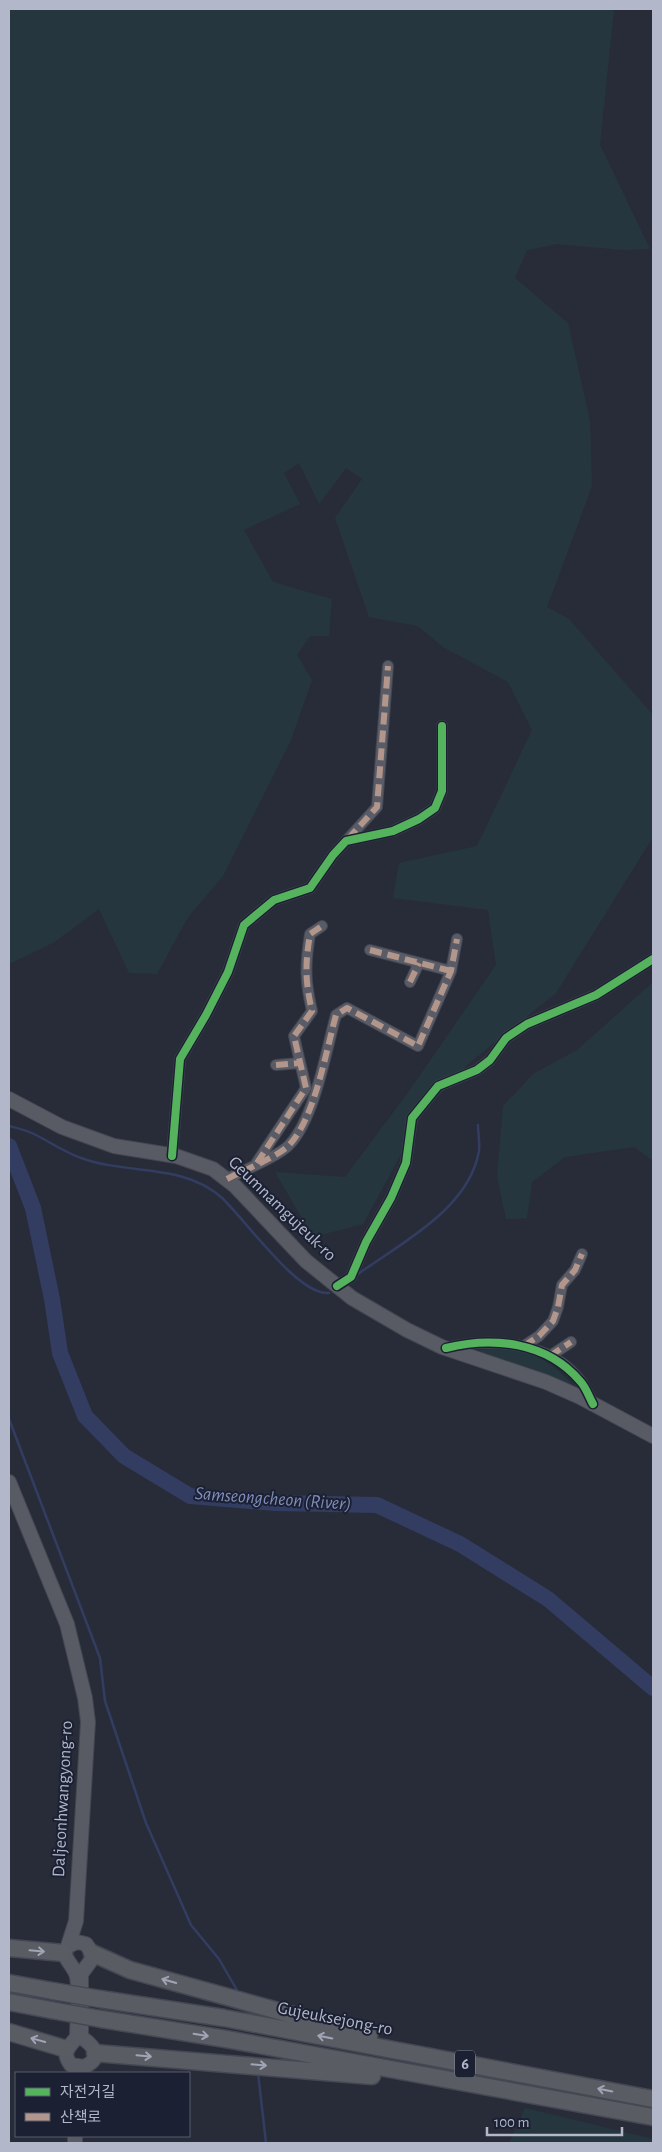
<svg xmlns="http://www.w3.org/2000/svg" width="662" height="2152" font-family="'Alegreya Sans','Noto Sans KR',sans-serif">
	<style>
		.green { fill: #25363f }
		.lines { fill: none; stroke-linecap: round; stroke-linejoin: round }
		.stream { stroke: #323d61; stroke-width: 2.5 }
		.river { stroke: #323d61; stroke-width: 16 }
		.minor-casing { stroke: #43464f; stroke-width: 12 }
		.secondary-casing { stroke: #43464f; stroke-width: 16 }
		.trunk-casing { stroke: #454853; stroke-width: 19 }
		.minor { stroke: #595c66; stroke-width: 10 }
		.secondary { stroke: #585a64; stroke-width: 14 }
		.trunk { stroke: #5a5c64; stroke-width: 16 }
		.trunk-bridge-casing { stroke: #454853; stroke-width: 19; stroke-linecap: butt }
		.trunk-bridge { stroke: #5a5c64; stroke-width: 16 }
		.quiet { stroke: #b2968c; stroke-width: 6; stroke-dasharray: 12 6; stroke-linecap: butt }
		.cycleway-casing { stroke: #1b2133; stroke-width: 11 }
		.cycleway { stroke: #56b35d; stroke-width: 8 }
		.oneway { stroke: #a0a5b6 }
		.labels { text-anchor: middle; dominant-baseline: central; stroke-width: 4; stroke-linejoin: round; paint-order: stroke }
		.shield { fill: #1b2133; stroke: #858a9d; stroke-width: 1 }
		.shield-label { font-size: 16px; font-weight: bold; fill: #b2b7ca }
		.street-label { font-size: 18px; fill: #b2b7ca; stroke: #1b2133 }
		.water-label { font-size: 19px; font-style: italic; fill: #808db8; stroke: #1b2133 }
	</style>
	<rect width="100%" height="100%" fill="#282c39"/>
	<!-- green -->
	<path class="green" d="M 9,9 L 614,9 L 600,145 L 650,249 L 623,250 L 557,244 L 527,250 L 515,278 L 568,323 L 590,421 L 592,486 L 547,607 L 569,619 L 653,715 L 653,837 L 556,993 L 468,1064 L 424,1112 L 363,1224 L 313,1237 L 275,1172 L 345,1177 L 409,1091 L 496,965 L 488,910 L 393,898 L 399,863 L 477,846 L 532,730 L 508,682 L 443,647 L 418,626 L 369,617 L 335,518 L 362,479 L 346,468 L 319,504 L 299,463 L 284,473 L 300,504 L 244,530 L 273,582 L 332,599 L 329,636 L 310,636 L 297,655 L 312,680 L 291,740 L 223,876 L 188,917 L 157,974 L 129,973 L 99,909 L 53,943 L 9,964 Z
		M 653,982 L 653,1161 L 634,1147 L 565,1157 L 532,1182 L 527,1218 L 506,1219 L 497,1177 L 503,1106 L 533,1074 L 577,1050 Z
		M 499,1348 C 538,1350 550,1362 576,1388 L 471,1351 Z
		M 525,2108 L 653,2139 L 653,2143 L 509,2143 Z"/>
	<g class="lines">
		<!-- stream -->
		<path class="stream" d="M 9,1126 C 17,1128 26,1130 34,1134 C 50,1142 64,1152 81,1158 C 127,1175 182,1163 221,1197 C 245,1219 298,1296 329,1293
			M 358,1274 C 401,1243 469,1209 479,1151 C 480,1143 478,1133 478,1125
			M 9,1419 L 100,1658 L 105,1701 L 146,1823 L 191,1925 L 219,1959 L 238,1992
			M 258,2073 L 266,2143"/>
		<!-- river -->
		<path class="river" d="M 9,1146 L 33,1208 L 52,1299 L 60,1353 L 85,1416 L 124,1456 L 190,1496 L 276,1503 L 377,1505 L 460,1544 L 548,1599 L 653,1688"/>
		<defs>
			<path id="minor" d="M 346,841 L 377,807 L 388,666
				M 370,950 L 451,971
				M 410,982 L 419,963
				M 276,1065 L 300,1063
				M 172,1156 L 180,1059 L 206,1015 L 228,972 L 244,925 L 274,900 L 310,888 L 333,855 L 346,841 L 393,831 L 419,819 L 435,808 L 442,791 L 442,726
				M 257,1162 L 306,1088 L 294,1036 L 312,1011 C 305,981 305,965 310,934 L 322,926
				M 227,1179 C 242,1171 280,1156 290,1144 C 315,1117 326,1051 336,1015 L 347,1008 L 418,1046 L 451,971 L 457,939
				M 337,1286 L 351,1277 L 366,1242 L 391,1198 L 406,1163 L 412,1118 L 438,1086 L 477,1070 L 490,1060 L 506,1038 L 527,1024 L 596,995 L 653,959
				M 524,1346 L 539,1336 L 553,1321 L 558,1307 L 562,1285 L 575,1270 L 582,1254
				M 446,1348 C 491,1337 552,1341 582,1383 C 586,1389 589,1397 593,1403
				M 550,1356 L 571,1342"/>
			<path id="secondary" d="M 9,1099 L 62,1127 L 114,1146 L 176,1156 L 213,1169 L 235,1186 L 306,1261 L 352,1298 L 407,1330 L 442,1347 L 546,1382 L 580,1397 L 653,1436
				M 9,1482 L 67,1624 L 85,1698 L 88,1722 L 76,1921 L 68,1946
				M 77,1942 L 86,1944 L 92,1953 L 92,1959 L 81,1974 L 81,2037 C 94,2046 104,2057 84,2067 L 71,2065 C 61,2052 69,2047 77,2037 C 77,2018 80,1996 77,1977 C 75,1968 67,1962 64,1953 L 68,1946 Z
				M 75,2143 L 75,2136"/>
			<path id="trunk" d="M 9,1948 L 64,1953
				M 92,1953 L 130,1970 L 369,2036
				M 9,1983 L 53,1991
				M 100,1999 L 224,2018 L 653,2099
				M 9,2002 L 51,2010
				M 101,2019 L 226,2039 L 653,2117
				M 9,2032 L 66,2049
				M 95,2053 L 372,2076"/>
		</defs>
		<!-- minor casing -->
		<use href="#minor" class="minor-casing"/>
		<!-- secondary casing -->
		<use href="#secondary" class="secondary-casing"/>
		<!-- trunk casing -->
		<use href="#trunk" class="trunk-casing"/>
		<!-- minor -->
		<use href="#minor" class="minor"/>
		<!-- secondary -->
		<use href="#secondary" class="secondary"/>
		<!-- trunk -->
		<use href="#trunk" class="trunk"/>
		<defs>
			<path id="trunk-bridge" d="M 53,1991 L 100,1999
				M 51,2010 L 101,2019"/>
		</defs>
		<!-- trunk-bridge casing -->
		<use href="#trunk-bridge" class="trunk-bridge-casing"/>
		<!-- trunk-bridge -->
		<use href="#trunk-bridge" class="trunk-bridge"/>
		<!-- quiet -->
		<path class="quiet" d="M 348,839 L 377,807 L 388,666
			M 370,950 L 451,971
			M 410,982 L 419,963
			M 276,1065 L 300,1063
			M 257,1163 L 306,1088 L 294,1036 L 312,1011 C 305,981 305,965 310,934 L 322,926
			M 227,1179 C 242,1171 280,1156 290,1144 C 315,1117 326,1051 336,1015 L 347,1008 L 418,1046 L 451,971 L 457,939
			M 524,1346 L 539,1336 L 553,1321 L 558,1307 L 562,1285 L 575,1270 L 582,1254
			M 550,1356 L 571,1342"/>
		<defs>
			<path id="cycleway" d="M 172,1156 L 180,1059 L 206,1015 L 228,972 L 244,925 L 274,900 L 310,888 L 333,855 L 346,841 L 393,831 L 419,819 L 435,808 L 442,791 L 442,726
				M 337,1286 L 351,1277 L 366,1242 L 391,1198 L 406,1163 L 412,1118 L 438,1086 L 477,1070 L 490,1060 L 506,1038 L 527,1024 L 596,995 L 653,959
				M 446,1348 C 493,1336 547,1342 580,1381 C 586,1387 589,1397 593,1404"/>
		</defs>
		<!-- cycleway casing -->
		<use href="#cycleway" class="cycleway-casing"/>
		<!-- cycleway -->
		<use href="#cycleway" class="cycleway"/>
	</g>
	<!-- one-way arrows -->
	<defs><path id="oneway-shaft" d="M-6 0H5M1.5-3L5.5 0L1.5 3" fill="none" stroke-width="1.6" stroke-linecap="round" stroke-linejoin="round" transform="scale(1.25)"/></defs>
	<g class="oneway">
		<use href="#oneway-shaft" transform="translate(37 1951) rotate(5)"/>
		<use href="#oneway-shaft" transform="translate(169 1981) rotate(-164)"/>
		<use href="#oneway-shaft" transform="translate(201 2035) rotate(9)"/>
		<use href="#oneway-shaft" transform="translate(325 2037) rotate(-169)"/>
		<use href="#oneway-shaft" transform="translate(38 2040) rotate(-165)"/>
		<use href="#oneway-shaft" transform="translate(144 2056) rotate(5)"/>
		<use href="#oneway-shaft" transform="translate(259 2065) rotate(5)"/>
		<use href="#oneway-shaft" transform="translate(605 2090) rotate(-169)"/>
	</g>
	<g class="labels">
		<!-- shield labels -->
		<rect class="shield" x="455" y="2050.5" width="20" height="27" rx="4"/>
		<g class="shield-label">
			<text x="465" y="2064">6</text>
		</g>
		<!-- street labels -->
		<g class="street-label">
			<text transform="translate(282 1209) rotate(44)">Geumnamgujeuk-ro</text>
			<text transform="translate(63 1799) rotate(-87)">Daljeonhwangyong-ro</text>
			<text transform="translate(335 2019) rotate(11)">Gujeuksejong-ro</text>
		</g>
		<!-- water labels -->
		<g class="water-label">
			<text transform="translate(273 1499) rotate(4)">Samseongcheon (River)</text>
		</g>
	</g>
	<!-- border -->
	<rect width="662" height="2152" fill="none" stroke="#b2b7ca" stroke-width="20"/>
	<!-- legend -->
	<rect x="15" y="2072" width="175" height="65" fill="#1b2133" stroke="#575d6f"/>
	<rect x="25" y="2088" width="25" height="8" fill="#56b35d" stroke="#575d6f"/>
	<text x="60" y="2097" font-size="15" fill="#b2b7ca">자전거길</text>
	<rect x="25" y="2113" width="25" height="8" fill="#b2968c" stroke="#575d6f"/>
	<text x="60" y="2122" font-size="15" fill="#b2b7ca">산책로</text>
	<!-- scale -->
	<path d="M487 2127v8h135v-8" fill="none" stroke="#b2b7ca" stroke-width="2.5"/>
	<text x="494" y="2127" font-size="15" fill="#b2b7ca" stroke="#1b2133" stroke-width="4" paint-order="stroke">100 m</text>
</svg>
